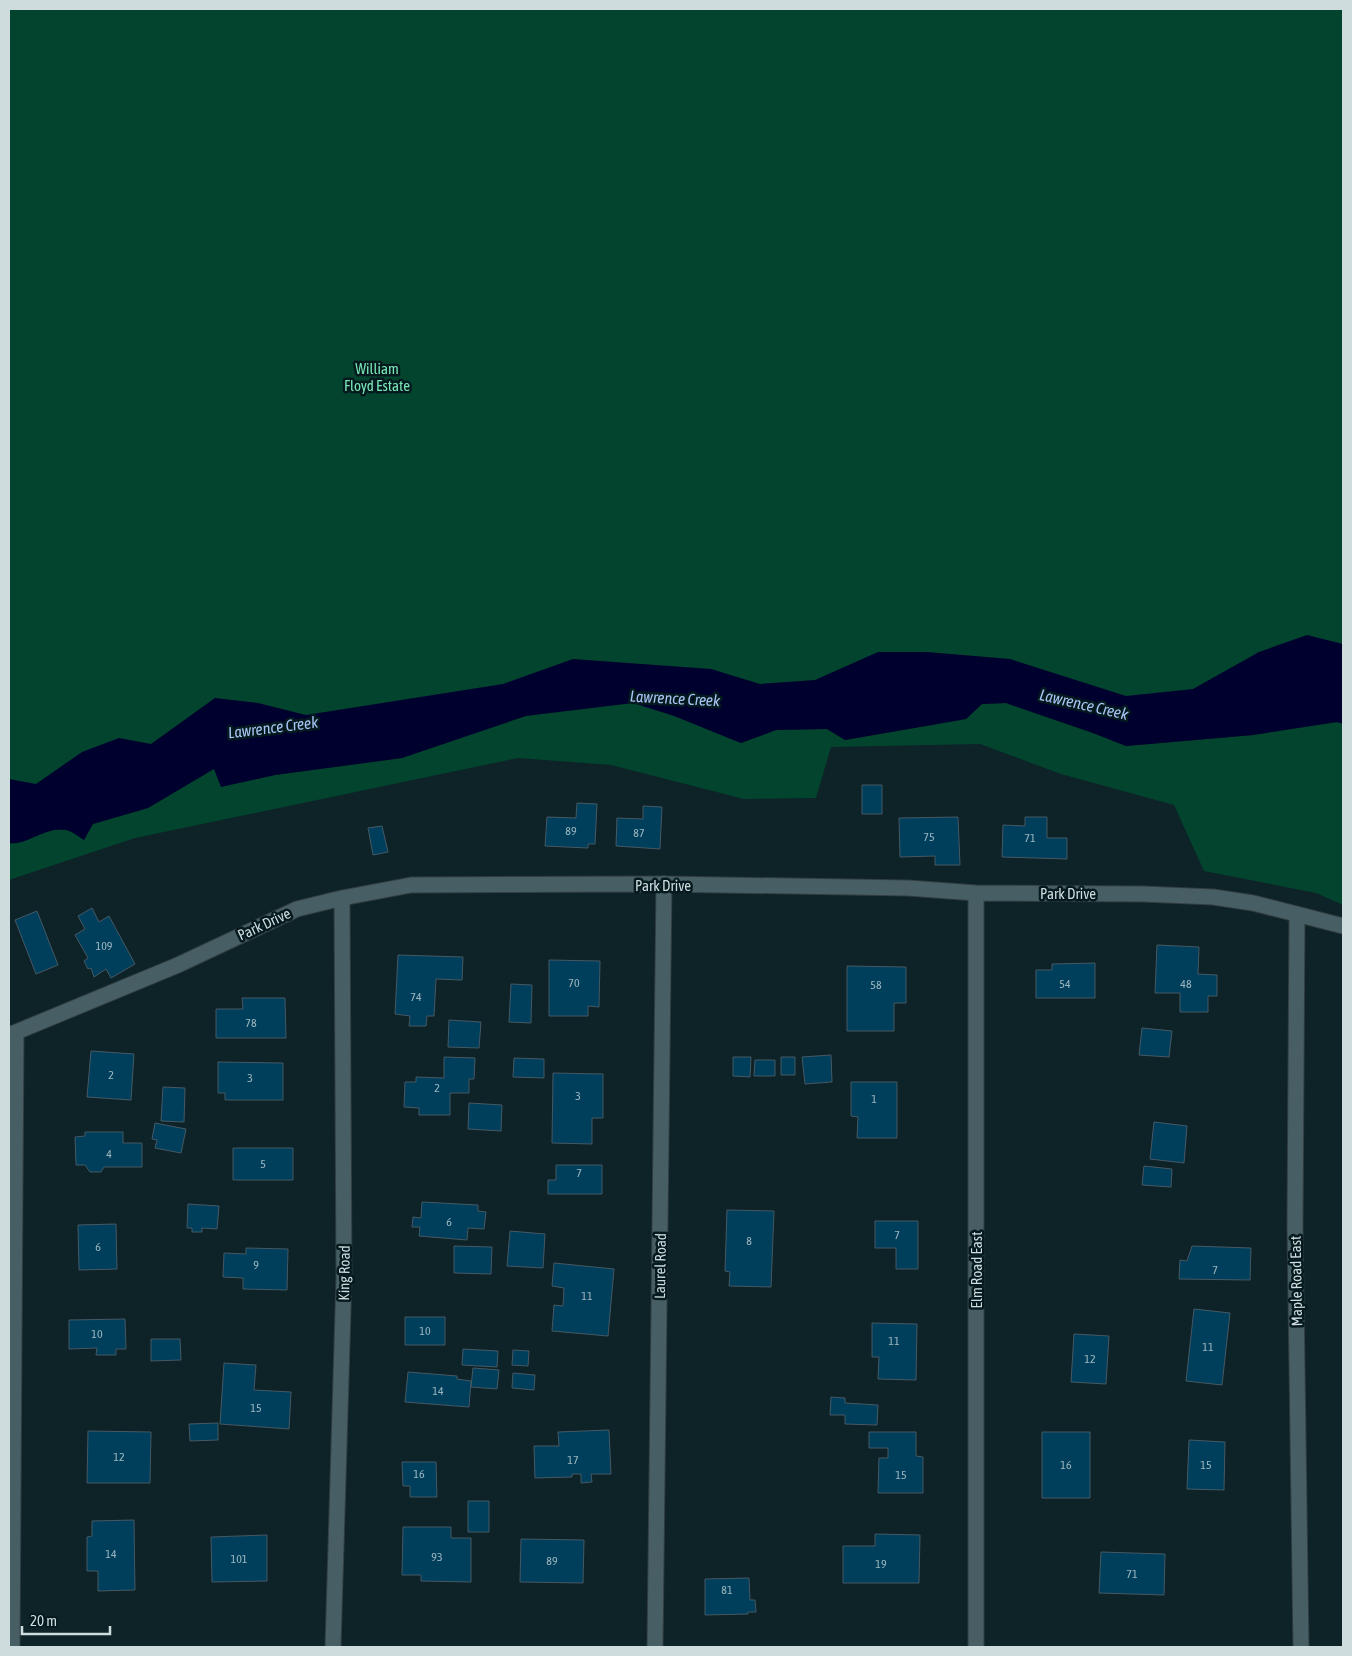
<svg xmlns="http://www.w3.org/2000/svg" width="1352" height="1656" font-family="'Asap Condensed',sans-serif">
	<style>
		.green { fill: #02442d }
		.water { fill: #00002e }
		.building { fill: #003f5c; stroke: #465864 }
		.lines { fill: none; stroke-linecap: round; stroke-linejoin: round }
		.minor-casing { stroke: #323e41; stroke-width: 17 }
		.minor { stroke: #475f64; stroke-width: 15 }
		.labels { text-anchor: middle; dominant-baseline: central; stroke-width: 5; stroke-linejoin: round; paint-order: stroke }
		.number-label { font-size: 12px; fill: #9bb5be }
		.park-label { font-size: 15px; fill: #7ae8b6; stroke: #041a1e }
		.street-label { font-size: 15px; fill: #cfdcde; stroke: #041a1e }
		.water-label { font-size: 16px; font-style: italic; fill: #a9c5f6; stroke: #041a1e }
	</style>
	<rect width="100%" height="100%" fill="#0d2328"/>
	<!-- green -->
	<path class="green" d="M 9,9 L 1343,9 L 1343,692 L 1128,724 L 1020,690 L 702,727 L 741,743 L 776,730 L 827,729 L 845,740 L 966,719 L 982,704 L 1006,703 L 1093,733 L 1126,746 L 1253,735 L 1337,722 L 1343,724 L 1343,905 L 1316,893 L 1204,871 L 1174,805 L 1061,774 L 980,744 L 831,747 L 816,798 L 744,799 L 611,765 L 518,758 L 135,838 L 9,880 L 9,843 C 25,846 45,826 66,830 C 72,831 79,837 84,840 L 92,824 L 148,808 L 214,768 L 221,786 L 275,775 L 402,758 L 454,740 L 171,755 L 9,805 Z"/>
	<!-- water -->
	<path class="water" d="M 1307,635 L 1343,644 L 1343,724 L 1337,722 L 1253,735 L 1126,746 L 1093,733 L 1006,703 L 982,704 L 966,719 L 845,740 L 827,729 L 776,730 L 741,743 L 674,716 L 633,703 L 526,716 L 402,758 L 275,775 L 221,787 L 214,769 L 148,808 L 93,824 L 84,840 C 79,837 72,831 66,830 C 45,826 26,846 9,843 L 9,779 L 36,784 L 82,752 L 119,738 L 151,744 L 215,698 L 258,703 L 306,715 L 503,684 L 573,659 L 711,669 L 760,684 L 815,680 L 878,652 L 927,652 L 1010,659 L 1126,696 L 1193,689 L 1259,652 Z"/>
	<!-- building -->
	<path class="building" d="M 862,785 L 882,785 L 882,814 L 862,814 Z
		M 577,803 L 597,804 L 595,844 L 588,844 L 588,848 L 545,846 L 547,817 L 576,818 Z
		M 643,806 L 662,807 L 660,849 L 616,846 L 617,818 L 643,819 Z
		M 958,817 L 960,865 L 935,865 L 935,856 L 900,857 L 899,818 Z
		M 1025,817 L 1047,817 L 1047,838 L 1067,838 L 1067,859 L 1002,857 L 1003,825 L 1025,826 Z
		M 382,826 L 388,852 L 373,855 L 368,828 Z
		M 92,908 L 99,922 L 109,916 L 135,964 L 111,978 L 106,969 L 94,977 L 91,968 L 88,969 L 84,961 L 88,958 L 75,935 L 85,929 L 78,916 Z
		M 37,911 L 58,965 L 36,974 L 15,920 Z
		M 1157,945 L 1199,947 L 1198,974 L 1217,975 L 1217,996 L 1208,996 L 1208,1012 L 1180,1012 L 1180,993 L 1155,993 Z
		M 398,955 L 463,957 L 462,980 L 436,979 L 434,1016 L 427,1016 L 426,1026 L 409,1026 L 410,1016 L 395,1014 Z
		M 549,960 L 600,961 L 599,1007 L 588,1006 L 588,1016 L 549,1016 Z
		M 1095,963 L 1095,998 L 1036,998 L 1036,970 L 1052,970 L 1052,964 Z
		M 847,966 L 906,967 L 906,1003 L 894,1003 L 894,1031 L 847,1031 Z
		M 511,984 L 532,985 L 531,1023 L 509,1022 Z
		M 242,998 L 285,998 L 286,1038 L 216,1038 L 216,1009 L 243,1009 Z
		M 449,1020 L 481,1022 L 479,1048 L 448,1047 Z
		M 1142,1028 L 1172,1031 L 1169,1057 L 1139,1055 Z
		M 91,1051 L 134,1054 L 131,1100 L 87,1097 Z
		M 831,1055 L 832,1082 L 805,1084 L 802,1057 Z
		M 444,1057 L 475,1058 L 474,1079 L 469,1079 L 469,1093 L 450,1093 L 450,1115 L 419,1115 L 419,1108 L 404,1107 L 405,1082 L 416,1082 L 416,1077 L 444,1078 Z
		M 733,1057 L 751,1057 L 750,1077 L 733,1076 Z
		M 781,1057 L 795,1057 L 795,1075 L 781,1075 Z
		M 514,1058 L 544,1059 L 544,1078 L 513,1077 Z
		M 755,1060 L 775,1060 L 775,1076 L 754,1076 Z
		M 218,1062 L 283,1063 L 283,1100 L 225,1100 L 225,1093 L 218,1093 Z
		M 553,1073 L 603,1074 L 603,1118 L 592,1118 L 592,1144 L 552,1143 Z
		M 851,1082 L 897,1082 L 897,1138 L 857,1138 L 858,1117 L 851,1116 Z
		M 163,1087 L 185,1088 L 184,1122 L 161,1121 Z
		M 469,1103 L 502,1105 L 501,1131 L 468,1129 Z
		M 1154,1122 L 1187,1126 L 1184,1163 L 1150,1159 Z
		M 155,1123 L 186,1129 L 181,1153 L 155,1148 L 157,1140 L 152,1139 Z
		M 85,1132 L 123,1132 L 123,1143 L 142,1143 L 142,1167 L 104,1167 L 101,1172 L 90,1172 L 85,1165 L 76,1165 L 75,1137 L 85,1136 Z
		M 233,1148 L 293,1148 L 293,1180 L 233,1180 Z
		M 556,1165 L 602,1165 L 602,1194 L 548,1194 L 548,1180 L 556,1180 Z
		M 1144,1166 L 1172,1169 L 1171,1187 L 1142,1185 Z
		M 422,1202 L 478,1205 L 478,1211 L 486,1212 L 484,1229 L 468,1228 L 467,1240 L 419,1236 L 420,1227 L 412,1227 L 413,1217 L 421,1218 Z
		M 188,1204 L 219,1206 L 217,1229 L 202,1228 L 202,1232 L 192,1232 L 192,1228 L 187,1228 Z
		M 727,1210 L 774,1211 L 771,1287 L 729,1286 L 730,1272 L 725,1271 Z
		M 875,1221 L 918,1221 L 918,1269 L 896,1269 L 896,1248 L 875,1248 Z
		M 116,1224 L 117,1269 L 79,1270 L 78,1225 Z
		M 510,1231 L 545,1234 L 543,1268 L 507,1266 Z
		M 454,1246 L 492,1247 L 491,1274 L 454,1273 Z
		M 1192,1246 L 1251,1248 L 1250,1280 L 1179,1279 L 1180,1260 L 1187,1261 Z
		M 246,1248 L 288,1249 L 287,1290 L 243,1289 L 243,1278 L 223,1277 L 224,1253 L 246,1254 Z
		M 554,1263 L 614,1269 L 608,1336 L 552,1331 L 554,1305 L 563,1306 L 564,1288 L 552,1286 Z
		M 1194,1309 L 1230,1313 L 1222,1385 L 1186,1381 Z
		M 405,1317 L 445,1317 L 445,1345 L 405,1345 Z
		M 125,1319 L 126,1349 L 116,1349 L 116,1355 L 96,1355 L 97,1348 L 69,1349 L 69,1320 Z
		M 872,1323 L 917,1324 L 916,1380 L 878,1379 L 879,1357 L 872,1357 Z
		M 1074,1334 L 1109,1336 L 1106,1384 L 1071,1382 Z
		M 151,1339 L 180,1339 L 181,1360 L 151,1361 Z
		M 463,1349 L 498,1351 L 497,1367 L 462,1365 Z
		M 513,1350 L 529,1351 L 528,1366 L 512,1365 Z
		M 224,1363 L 256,1365 L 254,1390 L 291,1392 L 289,1429 L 220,1424 Z
		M 473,1368 L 499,1370 L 497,1389 L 471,1387 Z
		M 408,1372 L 457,1376 L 457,1379 L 471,1381 L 469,1407 L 405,1402 Z
		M 513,1373 L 535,1375 L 534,1390 L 512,1388 Z
		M 831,1397 L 845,1398 L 845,1403 L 878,1405 L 877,1425 L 845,1424 L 845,1415 L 830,1415 Z
		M 218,1423 L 218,1440 L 190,1441 L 189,1424 Z
		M 609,1430 L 611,1474 L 591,1474 L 592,1482 L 581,1483 L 581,1474 L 572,1474 L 572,1477 L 535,1478 L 534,1446 L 559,1446 L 558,1432 Z
		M 88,1431 L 151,1432 L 150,1483 L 87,1483 Z
		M 869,1432 L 916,1432 L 916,1456 L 923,1457 L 923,1493 L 878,1493 L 879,1458 L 888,1458 L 888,1448 L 869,1448 Z
		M 1042,1432 L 1090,1432 L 1090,1498 L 1042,1498 Z
		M 1189,1440 L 1225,1442 L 1224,1490 L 1187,1489 Z
		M 402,1462 L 436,1462 L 437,1497 L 410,1497 L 410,1486 L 403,1486 Z
		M 468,1501 L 489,1501 L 489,1532 L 468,1532 Z
		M 134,1520 L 135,1590 L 98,1591 L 98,1571 L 87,1571 L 87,1537 L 92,1536 L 92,1521 Z
		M 403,1527 L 451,1527 L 451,1538 L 471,1538 L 471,1582 L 421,1581 L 421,1575 L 402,1575 Z
		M 875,1534 L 920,1535 L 919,1583 L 843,1583 L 843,1546 L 875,1546 Z
		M 267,1535 L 267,1581 L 212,1582 L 211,1537 Z
		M 521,1539 L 584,1540 L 583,1583 L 520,1582 Z
		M 1101,1552 L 1165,1554 L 1164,1595 L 1099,1593 Z
		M 749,1578 L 750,1600 L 755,1600 L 756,1612 L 748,1612 L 748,1614 L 705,1615 L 705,1579 Z"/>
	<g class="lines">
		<defs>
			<path id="minor" d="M 976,893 L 976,1647
				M 1297,914 L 1295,1227 L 1301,1647
				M 9,1035 L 178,965 L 297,909 L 342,898 L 411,885 L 664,884 L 908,888 L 976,893 L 1143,894 L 1213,897 L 1253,903 L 1343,926
				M 12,1647 L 16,1033
				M 333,1647 L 344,1277 L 342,898
				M 655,1647 L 664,884"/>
		</defs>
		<!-- minor casing -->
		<use href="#minor" class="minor-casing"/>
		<!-- minor -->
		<use href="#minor" class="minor"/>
	</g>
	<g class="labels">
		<!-- number labels -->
		<g class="number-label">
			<text x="571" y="831">89</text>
			<text x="639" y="833">87</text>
			<text x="929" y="837">75</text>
			<text x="1030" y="838">71</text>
			<text x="104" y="946">109</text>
			<text x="574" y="983">70</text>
			<text x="1065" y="984">54</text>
			<text x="1186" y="984">48</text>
			<text x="876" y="985">58</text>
			<text x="416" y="997">74</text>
			<text x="251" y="1023">78</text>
			<text x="111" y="1075">2</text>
			<text x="250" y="1078">3</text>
			<text x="437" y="1088">2</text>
			<text x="578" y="1096">3</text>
			<text x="874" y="1099">1</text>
			<text x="109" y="1154">4</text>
			<text x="263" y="1164">5</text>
			<text x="579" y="1173">7</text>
			<text x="449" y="1222">6</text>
			<text x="897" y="1235">7</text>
			<text x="749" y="1241">8</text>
			<text x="98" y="1247">6</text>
			<text x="256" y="1265">9</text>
			<text x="1215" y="1270">7</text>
			<text x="587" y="1296">11</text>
			<text x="425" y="1331">10</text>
			<text x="97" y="1334">10</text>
			<text x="894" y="1341">11</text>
			<text x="1208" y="1347">11</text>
			<text x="1090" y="1359">12</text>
			<text x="438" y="1391">14</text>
			<text x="256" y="1408">15</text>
			<text x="119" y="1457">12</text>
			<text x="573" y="1460">17</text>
			<text x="1066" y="1465">16</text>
			<text x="1206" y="1465">15</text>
			<text x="419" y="1474">16</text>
			<text x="901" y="1475">15</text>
			<text x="111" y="1554">14</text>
			<text x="437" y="1557">93</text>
			<text x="239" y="1559">101</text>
			<text x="552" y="1561">89</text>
			<text x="881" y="1564">19</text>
			<text x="1132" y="1574">71</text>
			<text x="727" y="1590">81</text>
		</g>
		<!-- park labels -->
		<g class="park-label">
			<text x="377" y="368">William<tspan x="377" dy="17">Floyd Estate</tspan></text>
		</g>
		<!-- street labels -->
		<g class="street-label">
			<text x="663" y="885">Park Drive</text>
			<text x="1068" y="893">Park Drive</text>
			<text transform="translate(264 924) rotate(-25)">Park Drive</text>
			<text transform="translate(660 1266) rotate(-89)">Laurel Road</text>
			<text transform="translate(976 1270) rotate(-90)">Elm Road East</text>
			<text transform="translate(344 1273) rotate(-89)">King Road</text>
			<text transform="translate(1296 1281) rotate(-91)">Maple Road East</text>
		</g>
		<!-- water labels -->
		<g class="water-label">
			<text transform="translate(675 698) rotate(3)">Lawrence Creek</text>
			<text transform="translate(1084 704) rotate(13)">Lawrence Creek</text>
			<text transform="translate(273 727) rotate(-7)">Lawrence Creek</text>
		</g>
	</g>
	<!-- border -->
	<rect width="1352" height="1656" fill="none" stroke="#cfdcde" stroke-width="20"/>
	<!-- scale -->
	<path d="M22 1626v8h88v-8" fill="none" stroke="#cfdcde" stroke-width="2.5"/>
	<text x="30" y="1626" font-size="15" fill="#cfdcde" stroke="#041a1e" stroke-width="4" paint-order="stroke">20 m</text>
</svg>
